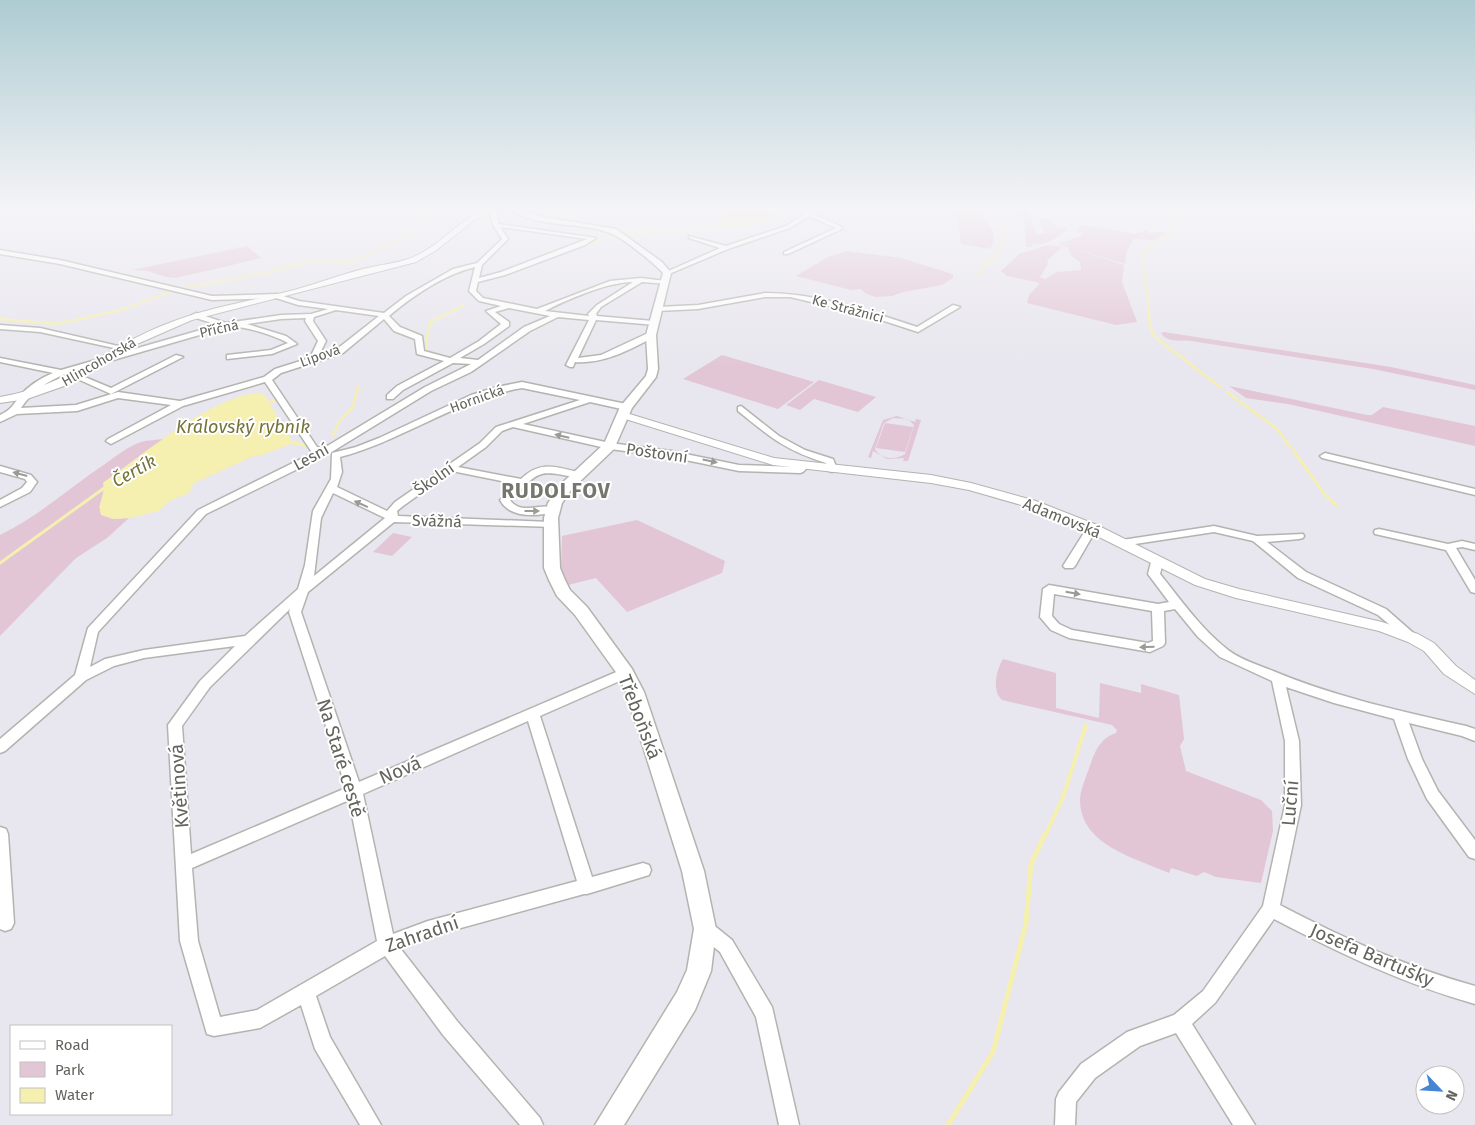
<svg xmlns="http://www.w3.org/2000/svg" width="1475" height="1125" font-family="'Fira Sans',sans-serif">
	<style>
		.green { fill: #e2c6d5; fill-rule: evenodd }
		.water { fill: #f5efb0 }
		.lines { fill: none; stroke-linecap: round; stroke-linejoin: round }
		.stream-far4 { stroke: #f5efb0; stroke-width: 2 }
		.stream-far3 { stroke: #f5efb0; stroke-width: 2.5 }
		.stream-far2 { stroke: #f5efb0; stroke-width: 3 }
		.stream-far1 { stroke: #f5efb0; stroke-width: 4 }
		.stream { stroke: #f5efb0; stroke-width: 5 }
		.minor-casing { stroke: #b3b4af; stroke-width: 3 }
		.tertiary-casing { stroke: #b3b4af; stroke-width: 2 }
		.secondary-casing { stroke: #b4b4ae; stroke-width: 3 }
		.minor { fill: #fff; fill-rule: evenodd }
		.tertiary { fill: #fff; fill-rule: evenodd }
		.secondary { fill: #fff; fill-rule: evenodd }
		.oneway { fill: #9a9a96 }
		.labels { text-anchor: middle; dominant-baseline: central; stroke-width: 4; stroke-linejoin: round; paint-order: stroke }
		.far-street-label { font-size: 14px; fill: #64645e; stroke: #fff }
		.street-label { font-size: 16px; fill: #64645e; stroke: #fff }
		.water-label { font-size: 18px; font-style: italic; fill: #73733a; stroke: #fff }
		.near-street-label { font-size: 19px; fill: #64645e; stroke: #fff }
		.district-label { font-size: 21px; font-weight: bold; letter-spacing: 1px; fill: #76766f; stroke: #fff }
	</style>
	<rect width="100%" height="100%" fill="#e8e6ee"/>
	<!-- green -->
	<path class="green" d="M 957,208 L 984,208 L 984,219 C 994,228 997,237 990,249 L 961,244 Z
		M 1020,208 L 1027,208 L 1037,234 L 1045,233 L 1039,218 L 1050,220 L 1055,226 L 1068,228 C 1059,238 1046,246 1032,244 L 1032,247 L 1026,247 L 1025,226 Z
		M 1082,225 L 1135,234 L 1145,230 L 1150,233 L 1166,232 L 1155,240 L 1134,239 L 1127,250 L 1125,264 L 1058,244 L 1081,236 L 1083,233 L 1076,232 Z
		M 1048,245 L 1068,247 L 1124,265 L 1122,282 L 1137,322 L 1116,325 L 1027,303 L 1029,295 L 1040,283 L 1007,276 L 1001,271 L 1019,254 ZM 1063,246 L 1068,247 L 1071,256 L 1080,262 L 1081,270 L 1057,272 L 1045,279 L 1040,277 L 1048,264 L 1047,261 Z
		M 247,246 L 261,258 L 176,278 L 166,277 L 148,271 L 132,270 Z
		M 847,251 L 901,258 L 949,273 L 953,275 L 953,278 L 942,285 L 903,292 L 892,296 L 875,297 L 865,293 L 861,289 L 851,290 L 796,276 L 828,257 Z
		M 1164,332 L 1391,367 L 1475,385 L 1475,390 L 1373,369 L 1191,341 C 1180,340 1167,343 1161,333 Z
		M 722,355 L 814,382 L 778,409 L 683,379 Z
		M 819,380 L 876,397 L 858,412 L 814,399 L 800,410 L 786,405 Z
		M 1229,386 L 1367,415 L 1372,415 L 1383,407 L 1475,426 L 1475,446 L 1288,404 L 1246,398 Z
		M 897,416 L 915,422 L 916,419 L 921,420 L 908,461 L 903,461 L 904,458 L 887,459 L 873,451 L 871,458 L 868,457 L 883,420 ZM 893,418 L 908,419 L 914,425 L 905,454 C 896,460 881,460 875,449 L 884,423 Z
		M 885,423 L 913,427 L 905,452 L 876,448 Z
		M 164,439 L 103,483 L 105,487 L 99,508 L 113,519 L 129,518 L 107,538 L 76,558 L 0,636 L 0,535 C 38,517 70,487 105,464 C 116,456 129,446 141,442 C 148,440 157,440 164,439 Z
		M 637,520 L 725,561 L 722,573 L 627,612 L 596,578 L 568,585 L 561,572 L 562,536 Z
		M 393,533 L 412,537 L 392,556 L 373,552 Z
		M 1003,659 L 1056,673 L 1056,708 L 1099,718 L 1100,683 L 1141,693 L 1141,684 L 1179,695 L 1184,739 L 1180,746 L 1186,771 L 1261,800 L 1272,811 L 1273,831 L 1261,883 L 1216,877 L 1204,872 L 1197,876 L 1171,868 L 1169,873 C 1135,858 1081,845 1080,801 C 1080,791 1085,780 1088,771 C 1094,755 1098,739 1116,733 L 1117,730 L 1112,725 L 1002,700 C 991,690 997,669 1003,659 Z"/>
	<!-- water -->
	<path class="water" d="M 727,208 L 774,208 L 771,219 C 755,226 736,230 719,227 L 717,225 L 727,216 Z
		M 257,393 L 264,394 L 293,443 L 262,455 L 254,456 L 194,483 L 189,493 L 169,501 L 159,511 L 129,518 L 113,519 L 101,515 C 97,504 106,494 103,483 C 143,455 209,398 257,393 Z"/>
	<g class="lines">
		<!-- stream-far4 -->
		<path class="stream-far4" d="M 539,262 L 603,239 L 630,234 L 722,226
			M 979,277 L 984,266 L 999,251 L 999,247 L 1006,239 L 997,208
			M 179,289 L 264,273 L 314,260 L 348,263 L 402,240 L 415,230 L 419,222 L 446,212 L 447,208
			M 121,310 L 170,292
			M 454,310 L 464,305
			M 1149,310 L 1142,256 L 1149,246 L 1175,233 L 1174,208"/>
		<!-- stream-far3 -->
		<path class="stream-far3" d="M 1148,309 L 1151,329 L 1155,337 L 1220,387
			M 0,319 L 56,324 L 125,309
			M 425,349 L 430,322 L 457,309
			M 1227,392 L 1277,429 L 1286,441
			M 268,403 L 280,398
			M 333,435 L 339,422 L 353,407 L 358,387"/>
		<!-- stream-far2 -->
		<path class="stream-far2" d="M 1285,440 L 1290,447
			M 289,442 L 309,446
			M 1293,450 L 1326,496 L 1337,506
			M 0,563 L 107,486"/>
		<!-- stream-far1 -->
		<path class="stream-far1" d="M 1045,836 L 1063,797 L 1086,725"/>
		<!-- stream -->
		<path class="stream" d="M 948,1125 L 993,1052 L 1026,923 L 1031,864 L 1045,834"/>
		<defs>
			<path id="minor" d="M 489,208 L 495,208 L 499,224 L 596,238 L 585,245 L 505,275 L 478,282 L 476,291 L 483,298 L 537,309 L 610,281 L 641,278 L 666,281 L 668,282 L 668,284 L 642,282 L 601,307 L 596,314 L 597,316 L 653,321 L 657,323 L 656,325 L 596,320 L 578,358 L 601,355 L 648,333 L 654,333 L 654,337 C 629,350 604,364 575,362 L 573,367 L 570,367 L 566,365 L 589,320 L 558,317 L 530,331 L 471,372 L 431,391 L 330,453 L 206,514 L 98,632 L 90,667 L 105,659 L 144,650 L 245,636 L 298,589 L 305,565 L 313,511 L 331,479 L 332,453 L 356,447 L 379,438 L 471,395 L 497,387 L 522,382 L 626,404 L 630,407 L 626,410 L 590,402 L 523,424 L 610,443 L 671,451 L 739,465 L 798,467 L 804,463 L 809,466 L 803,472 L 800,473 L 739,471 L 671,457 L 610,449 L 513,427 L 502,431 L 486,447 L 458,467 L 521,479 C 541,460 556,467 581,473 L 583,475 L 581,477 L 578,478 C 535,469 541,471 510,500 C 522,517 545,500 557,510 L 556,512 C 538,516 510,519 500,500 L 516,484 L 452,471 L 403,506 L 397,511 L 398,516 L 550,522 L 555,525 L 554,527 L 394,522 L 308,592 L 301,612 L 359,782 L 621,670 L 631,670 L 633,673 L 631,676 L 540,716 L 592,877 L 643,863 L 649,865 L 651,870 L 649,875 L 587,894 L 584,894 L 428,937 L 400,948 L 457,1021 L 540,1118 L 543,1125 L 520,1125 L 443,1035 L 385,956 L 316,996 L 330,1037 L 381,1125 L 360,1125 L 315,1049 L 301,1005 L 260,1028 L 214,1036 L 207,1034 L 180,941 L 168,725 L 200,681 L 235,646 L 144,658 L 114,666 L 86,680 L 5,751 L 0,753 L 0,739 L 75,675 L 88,628 L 198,510 L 315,452 L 311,451 L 265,382 L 183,406 L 111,444 L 106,441 L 108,439 L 171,405 L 118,398 L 77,411 L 17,414 L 0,422 L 0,415 C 12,409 12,406 20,396 C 28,386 41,378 53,373 L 0,362 L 0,358 L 61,370 L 218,325 L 193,317 L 192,315 L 196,313 L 226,323 L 281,315 L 311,314 L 328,309 L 298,305 L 276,298 L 212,300 L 60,264 L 0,254 L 0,250 L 60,260 L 212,296 L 277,294 L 299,301 L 384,313 L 406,296 L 453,269 L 477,263 L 502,239 L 493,225 ZM 500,227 L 587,239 L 501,272 L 479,278 L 482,265 L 508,239 ZM 475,267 L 469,291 L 479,301 L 501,306 L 486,311 L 501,324 L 479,341 L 450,358 L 424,351 L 422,336 L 400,327 L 389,316 C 414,295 443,275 475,267 ZM 633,282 L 597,305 L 588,314 L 589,316 L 545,311 C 568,299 608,282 633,282 ZM 509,308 L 550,316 L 524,327 L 478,360 L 460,358 L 484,344 L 509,326 L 509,322 L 495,312 ZM 336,310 L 379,316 L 337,349 L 319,355 L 326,341 L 313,321 L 314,317 ZM 306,318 L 305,321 L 318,341 L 310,358 L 275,369 L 264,377 L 180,401 L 118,392 L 76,405 L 21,408 C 32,391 47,382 65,374 L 227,327 C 242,325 274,335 288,343 L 271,350 L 227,355 L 227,359 L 272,354 L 297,344 L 286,336 L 247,324 L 281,319 ZM 384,319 L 394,331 L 415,339 L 417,354 L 444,361 L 397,386 L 387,395 L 387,399 L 393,399 L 403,390 L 453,363 L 471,364 L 425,387 L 324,448 L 317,447 L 272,380 L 281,373 L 343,353 ZM 522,388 L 580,400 L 496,427 L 480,443 L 395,502 L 387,511 L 337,487 L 342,472 L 340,457 C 404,440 457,399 522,388 ZM 333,493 L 385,518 L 314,576 L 321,518 ZM 290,609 L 289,612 L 346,788 L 191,854 L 182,726 L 210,687 ZM 528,721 L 577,881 L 428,921 L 393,934 L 363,794 ZM 349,800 L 377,941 L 257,1010 L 220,1017 L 198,941 L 192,868 Z
				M 799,208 L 805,208 L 811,213 L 840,226 L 842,229 L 788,254 L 784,254 L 784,252 L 836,228 L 809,216 L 790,228 L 728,249 L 669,274 L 664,273 L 720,248 L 689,238 L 689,236 L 726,246 L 786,226 L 805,214 Z
				M 765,293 C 817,293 869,311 917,327 L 953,305 L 960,307 L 918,332 L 866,315 L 790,297 L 765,297 L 698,309 L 658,311 L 654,309 L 658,307 L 698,305 Z
				M 0,325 L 40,328 L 127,348 L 123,350 L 40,332 L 0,329 Z
				M 176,355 L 183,357 L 111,394 L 73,377 L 80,375 L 111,388 Z
				M 741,406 L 779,436 L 805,450 L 833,459 L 837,469 L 832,472 L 829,471 L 826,463 C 785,450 770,437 738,411 L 738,407 Z
				M 1325,453 L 1475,489 L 1475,495 L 1322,458 L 1320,456 Z
				M 0,466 L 31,475 L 37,482 L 30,492 L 0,507 L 0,500 L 22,488 L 27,482 L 25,479 L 0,472 Z
				M 1092,525 L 1097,528 L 1075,566 L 1073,568 L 1065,568 L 1063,566 L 1087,528 Z
				M 1214,526 L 1257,536 L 1303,534 L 1304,536 L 1303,538 L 1299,539 L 1267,542 L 1306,572 L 1386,609 L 1419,638 L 1417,641 L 1409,641 L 1378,615 L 1298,578 L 1253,541 L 1214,532 L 1122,546 L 1117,543 L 1122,540 Z
				M 1379,529 L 1448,544 L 1462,541 L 1475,544 L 1475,550 L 1462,547 L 1456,548 L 1475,580 L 1475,593 L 1471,592 L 1446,550 L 1375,534 L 1374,532 L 1375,530 Z
				M 1157,559 L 1163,562 L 1160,574 C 1181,600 1201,629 1228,650 C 1241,660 1258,665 1273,671 C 1335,697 1400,711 1466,726 L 1475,729 L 1475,741 L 1462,736 L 1409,723 L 1422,759 L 1438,791 L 1475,840 L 1475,859 L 1469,857 L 1427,799 L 1408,759 L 1394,719 L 1334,703 L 1286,687 L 1299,741 L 1301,805 L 1280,905 C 1343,938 1406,967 1475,986 L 1475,1004 C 1404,984 1339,953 1274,919 L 1215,1003 L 1192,1024 L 1255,1125 L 1233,1125 L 1176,1033 L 1140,1046 L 1095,1078 L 1076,1102 L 1075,1125 L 1055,1125 L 1056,1099 L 1059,1092 L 1081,1064 L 1127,1032 L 1174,1015 L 1203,991 L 1263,906 L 1285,805 L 1285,741 L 1272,681 L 1220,657 L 1198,637 L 1175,609 L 1164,611 L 1165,643 L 1163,646 L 1150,652 L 1069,638 L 1051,630 L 1040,617 L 1043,589 L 1049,585 L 1158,604 L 1169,602 L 1148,574 L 1151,562 ZM 1054,594 L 1152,611 L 1153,641 L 1148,643 L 1072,630 L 1059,624 L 1052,616 Z
				M 0,827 L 6,829 L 8,834 L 14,923 L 11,929 L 5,931 L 0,929 Z
				M 705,921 L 711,923 L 732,940 L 772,1007 L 799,1125 L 779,1125 L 756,1017 L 720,952 L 699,935 L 696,929 L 699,923 Z"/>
			<path id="tertiary" d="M 486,208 L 495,208 L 473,221 L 435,251 L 416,262 L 192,320 L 137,344 L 67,385 L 27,399 L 0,403 L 0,397 C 69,386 107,346 169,323 C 209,307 252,301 294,290 C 317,284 339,275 363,269 C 378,265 395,264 411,258 C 439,247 458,221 486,208 Z
				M 623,412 L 774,458 L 931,475 L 971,483 L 1036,501 L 1097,525 L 1205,579 L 1239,589 L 1382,622 L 1418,634 L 1434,643 L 1456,666 L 1475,680 L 1475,694 L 1444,674 L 1424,651 L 1408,642 L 1379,631 L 1236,598 L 1195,585 L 1087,531 L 1028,507 L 969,490 L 931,483 L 773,465 L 619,417 L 618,415 Z"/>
			<path id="secondary" d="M 508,208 L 519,208 L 538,216 L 616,229 L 662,262 L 671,273 L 656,335 L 658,369 L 656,377 L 632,408 L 614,449 L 571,490 L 562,503 L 558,518 L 560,568 L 565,580 L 570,590 L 587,607 L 632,669 L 644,692 L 704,871 L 716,929 L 711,971 L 695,1010 L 624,1125 L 595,1125 L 677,992 L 687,970 L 694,929 L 682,871 L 626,692 L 618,675 L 575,615 L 557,596 L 549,580 L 544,568 L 544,518 L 548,503 L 561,484 L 604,444 L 620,407 L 646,376 L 648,369 L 646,335 L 663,273 C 654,263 622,237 610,233 C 580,221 536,229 508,208 Z"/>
		</defs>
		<!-- minor casing -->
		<use href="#minor" class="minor-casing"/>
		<!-- tertiary casing -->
		<use href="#tertiary" class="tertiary-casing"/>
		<!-- secondary casing -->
		<use href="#secondary" class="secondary-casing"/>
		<!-- minor -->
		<use href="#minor" class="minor"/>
		<!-- tertiary -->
		<use href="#tertiary" class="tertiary"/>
		<!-- secondary -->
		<use href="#secondary" class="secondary"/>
	</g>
	<!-- one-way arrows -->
	<defs><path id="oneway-solid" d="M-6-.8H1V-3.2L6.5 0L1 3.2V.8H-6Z" transform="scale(1.25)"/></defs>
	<g class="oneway">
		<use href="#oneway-solid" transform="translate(562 436) rotate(-167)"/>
		<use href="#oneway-solid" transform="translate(710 461) rotate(12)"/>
		<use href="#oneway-solid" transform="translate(20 474) rotate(-165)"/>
		<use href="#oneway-solid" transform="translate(361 504) rotate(-156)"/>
		<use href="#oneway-solid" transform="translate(532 511)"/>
		<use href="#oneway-solid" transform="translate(1073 593) rotate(10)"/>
		<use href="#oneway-solid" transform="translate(1147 647) rotate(179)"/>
	</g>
	<!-- sky -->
	<linearGradient id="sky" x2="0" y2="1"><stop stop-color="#adccd2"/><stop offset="0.57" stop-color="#f5f4f7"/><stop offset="1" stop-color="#f5f4f7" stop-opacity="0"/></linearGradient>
	<rect width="1475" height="366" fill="url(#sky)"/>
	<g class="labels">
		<!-- far-street labels -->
		<g class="far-street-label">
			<text transform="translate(848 309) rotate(15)">Ke Strážnici</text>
			<text transform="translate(219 329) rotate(-13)">Příčná</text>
			<text transform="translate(320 356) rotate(-20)">Lipová</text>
			<text transform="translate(99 362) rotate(-30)">Hlincohorská</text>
			<text transform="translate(477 399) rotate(-20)">Hornická</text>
		</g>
		<!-- street labels -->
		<g class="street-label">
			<text transform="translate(657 453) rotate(8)">Poštovní</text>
			<text transform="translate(311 457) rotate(-29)">Lesní</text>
			<text transform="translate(434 479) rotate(-35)">Školní</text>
			<text transform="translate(1062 518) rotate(22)">Adamovská</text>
			<text transform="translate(437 521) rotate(2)">Svážná</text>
		</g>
		<!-- water labels -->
		<g class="water-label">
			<text x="243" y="427">Královský rybník</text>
			<text transform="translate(134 471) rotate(-29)">Čertík</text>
		</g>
		<!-- near-street labels -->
		<g class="near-street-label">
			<text transform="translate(640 717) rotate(69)">Třeboňská</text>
			<text transform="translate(341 758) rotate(73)">Na Staré cestě</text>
			<text transform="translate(400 770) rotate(-23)">Nová</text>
			<text transform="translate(179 786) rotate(-94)">Květinová</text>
			<text transform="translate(1290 803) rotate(-85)">Luční</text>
			<text transform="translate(422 934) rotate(-19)">Zahradní</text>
			<text transform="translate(1372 955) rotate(23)">Josefa Bartušky</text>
		</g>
		<!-- district labels -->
		<g class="district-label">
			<text x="556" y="491">RUDOLFOV</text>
		</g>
	</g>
	<!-- legend -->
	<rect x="10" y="1025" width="162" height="90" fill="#ffffff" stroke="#c1c1bf"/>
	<rect x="20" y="1041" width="25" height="8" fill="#ffffff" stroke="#c1c1bf"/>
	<text x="55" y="1050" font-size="15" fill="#64645e">Road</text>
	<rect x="20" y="1062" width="25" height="15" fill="#e2c6d5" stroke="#c1c1bf"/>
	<text x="55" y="1075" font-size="15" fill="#64645e">Park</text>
	<rect x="20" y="1088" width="25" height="15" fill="#f5efb0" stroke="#c1c1bf"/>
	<text x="55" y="1100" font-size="15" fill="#64645e">Water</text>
	<!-- north arrow -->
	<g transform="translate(1440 1090) rotate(115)"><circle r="24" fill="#ffffff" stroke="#c1c1bf"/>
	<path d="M0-4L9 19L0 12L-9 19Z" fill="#4685d4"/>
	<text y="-8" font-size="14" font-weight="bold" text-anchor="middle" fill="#64645e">N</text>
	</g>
</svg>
